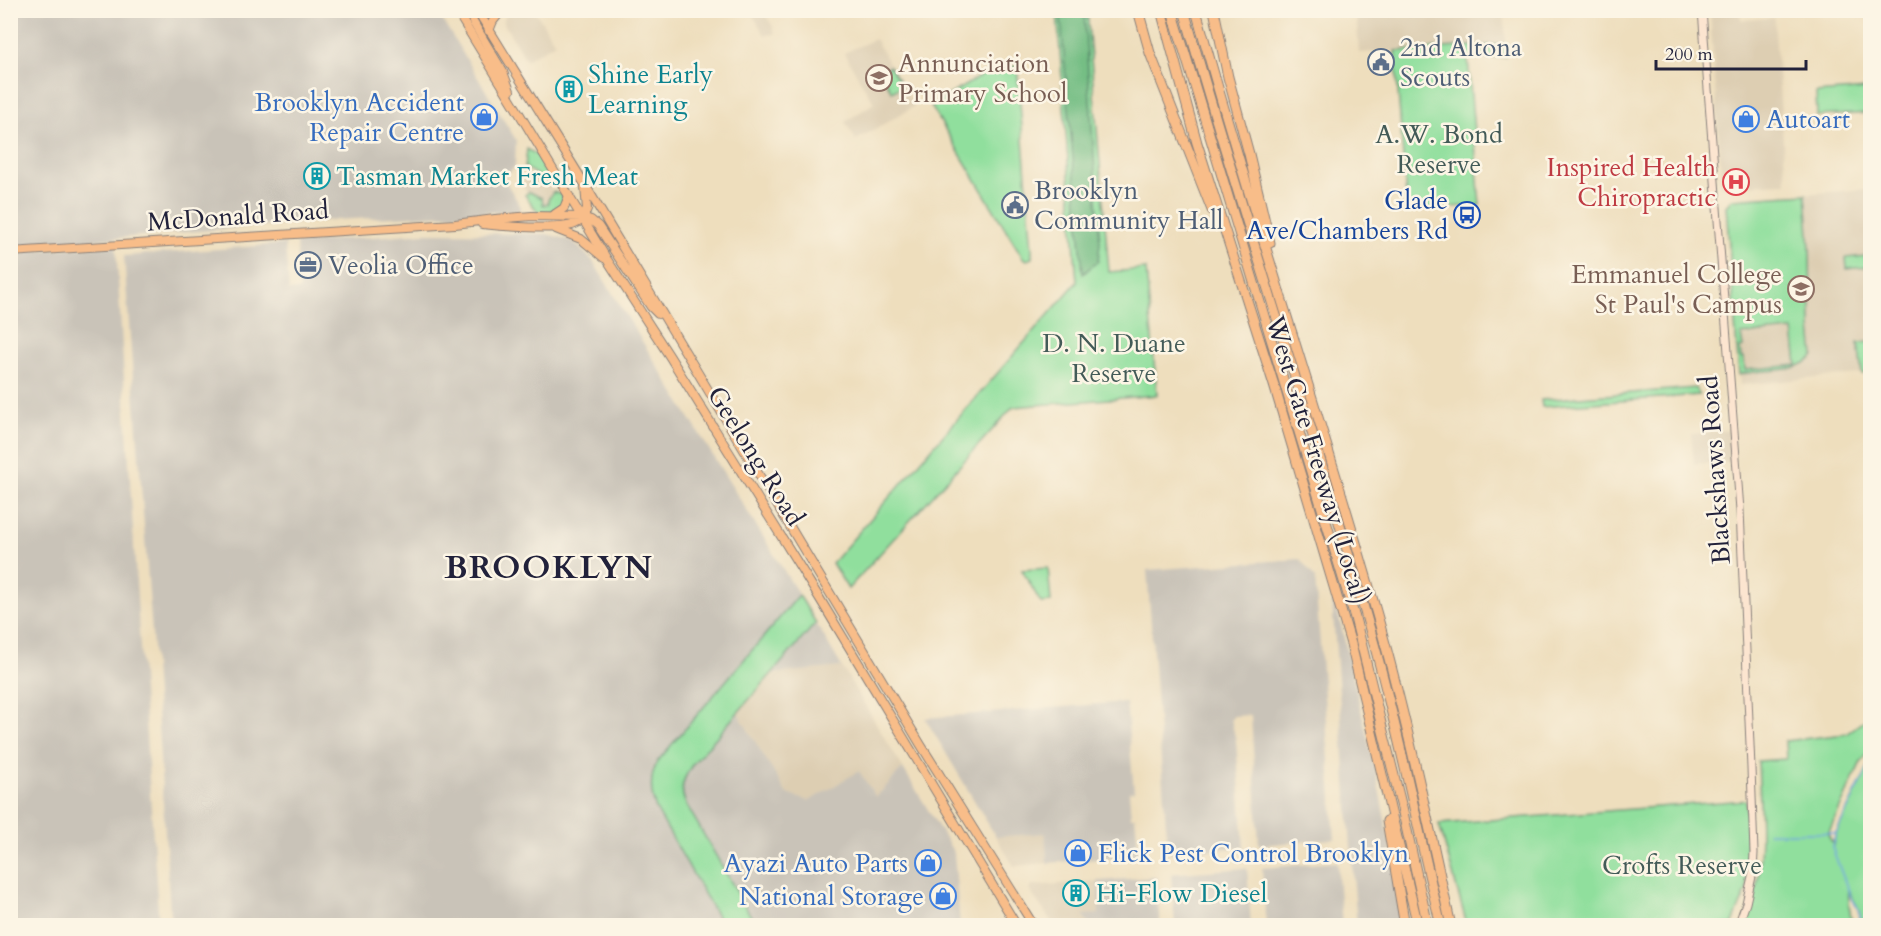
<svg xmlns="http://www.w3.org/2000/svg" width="1881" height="936" font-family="Cardo,serif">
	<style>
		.built { fill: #ddceb2 }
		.industrial { fill: #c9c3b8 }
		.green { fill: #90df9d; stroke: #59806c; stroke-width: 1.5; fill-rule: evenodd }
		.forest { fill: #74be84; stroke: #4b7060; stroke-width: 1.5 }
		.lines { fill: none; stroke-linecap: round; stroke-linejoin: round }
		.stream { stroke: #76a7e1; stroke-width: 1.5 }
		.secondary-casing { stroke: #88807c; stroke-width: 9 }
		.primary-casing { stroke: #88807c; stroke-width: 10 }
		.trunk-casing { stroke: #88807c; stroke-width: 10 }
		.motorway-casing { stroke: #88807c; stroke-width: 11 }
		.secondary { stroke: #fce5d0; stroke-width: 7 }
		.primary { stroke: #f8bd89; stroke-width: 8 }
		.trunk { stroke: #f8bd89; stroke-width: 8 }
		.motorway { stroke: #f8bd89; stroke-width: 9 }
		.labels { text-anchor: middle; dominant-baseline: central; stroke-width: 5; stroke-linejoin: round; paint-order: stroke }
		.service-label { font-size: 26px; fill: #4e5e75; stroke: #fcf5e5; text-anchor: start }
		.education-label { font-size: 26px; fill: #785e54; stroke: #fcf5e5; text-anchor: start }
		.culture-label { font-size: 26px; fill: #0d838f; stroke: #fcf5e5; text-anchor: start }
		.shop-label { font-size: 26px; fill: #366cbe; stroke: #fcf5e5; text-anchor: end }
		.park-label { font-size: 26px; fill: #435b58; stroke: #fcf5e5 }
		.health-label { font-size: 26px; fill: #be3a42; stroke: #fcf5e5; text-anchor: end }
		.transit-label { font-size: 26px; fill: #164399; stroke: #fcf5e5; text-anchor: end }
		.street-label { font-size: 26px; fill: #22223b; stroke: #fcf5e5 }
		.district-label { font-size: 32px; font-weight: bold; letter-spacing: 1.5px; fill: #22223b; stroke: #fcf5e5 }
	</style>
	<rect width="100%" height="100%" fill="#fcf5e5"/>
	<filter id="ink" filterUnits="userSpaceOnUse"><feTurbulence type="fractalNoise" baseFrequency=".0167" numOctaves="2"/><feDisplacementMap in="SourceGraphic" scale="12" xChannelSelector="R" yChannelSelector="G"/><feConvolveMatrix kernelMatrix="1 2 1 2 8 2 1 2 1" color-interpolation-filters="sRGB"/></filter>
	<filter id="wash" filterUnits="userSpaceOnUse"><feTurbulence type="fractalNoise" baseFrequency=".008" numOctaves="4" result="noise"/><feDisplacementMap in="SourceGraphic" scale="24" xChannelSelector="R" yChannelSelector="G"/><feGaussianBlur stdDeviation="1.35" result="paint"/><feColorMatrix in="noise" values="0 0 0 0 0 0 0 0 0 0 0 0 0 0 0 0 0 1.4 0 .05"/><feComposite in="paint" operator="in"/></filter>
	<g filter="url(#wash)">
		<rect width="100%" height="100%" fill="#eedebd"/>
		<!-- built -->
		<path class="built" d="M 508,11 L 535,11 L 555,43 L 526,60 L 503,22 Z
			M 750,11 L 763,11 L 772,25 L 775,34 L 765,35 Z
			M 1356,11 L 1504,11 L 1506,44 L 1359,53 Z
			M 1710,11 L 1740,11 L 1741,20 L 1774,18 L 1786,183 L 1722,186 Z
			M 875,39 L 914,105 L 913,107 L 856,140 L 845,122 L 874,103 L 844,53 Z
			M 539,169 L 559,200 L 538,210 L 523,187 L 524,178 Z
			M 1870,189 L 1870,373 L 1740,385 L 1726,206 L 1732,199 Z
			M 1730,430 L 1733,461 L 1694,464 L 1691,434 Z
			M 842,667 L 903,768 L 876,797 L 859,771 L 809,801 L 787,794 L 738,713 L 772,674 Z
			M 1045,833 L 1047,863 L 1014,866 L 996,837 Z
			M 1097,881 L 1099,914 L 1083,916 L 1089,925 L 1054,925 L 1029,890 L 1032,886 Z"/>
		<!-- industrial -->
		<path class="industrial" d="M 11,10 L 437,11 L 516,140 L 515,166 L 504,179 L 521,207 L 518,211 L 333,220 L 11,247 Z
			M 425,233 L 547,234 L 572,241 L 592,260 L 799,595 L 657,762 L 653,770 L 651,794 L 656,809 L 722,925 L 171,925 L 152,633 L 124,256 L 285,244 L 289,291 L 300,290 L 296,243 Z
			M 116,245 L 139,631 L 159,925 L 11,926 L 11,252 Z
			M 1300,559 L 1315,578 L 1335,839 L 1259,845 L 1251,715 L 1234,716 L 1231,719 L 1236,741 L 1244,847 L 1168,853 L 1147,570 Z
			M 1335,600 L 1376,774 L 1406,925 L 1357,925 L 1332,601 Z
			M 816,623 L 842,667 L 772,674 Z
			M 1126,702 L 1134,791 L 1129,792 L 1131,817 L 1135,817 L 1139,856 L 1047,863 L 1045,833 L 996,837 L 925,718 Z
			M 738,713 L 787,794 L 809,801 L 859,771 L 876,797 L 903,768 L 954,853 L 960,925 L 756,925 L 685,802 L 681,789 L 685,777 L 692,765 Z
			M 1337,862 L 1342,925 L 1266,925 L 1262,868 Z
			M 1247,868 L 1251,925 L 1175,925 L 1171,874 Z
			M 1156,877 L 1160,925 L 1089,925 L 1083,915 L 1099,914 L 1097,881 Z"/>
		<!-- green -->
		<path class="green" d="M 1057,11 L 1087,11 L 1109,272 L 1146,269 L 1157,395 L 1013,407 L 848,589 L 832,563 L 1077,282 Z
			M 1506,44 L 1506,57 L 1468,59 L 1480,205 L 1407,210 L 1395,51 Z
			M 890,66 L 902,86 L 892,92 L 880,72 Z
			M 1017,66 L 1032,250 L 1032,258 L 1027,260 L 1023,258 L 931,106 L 989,71 Z
			M 1867,89 L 1869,113 L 1817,116 L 1816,93 Z
			M 527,149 L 542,158 L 555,181 L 546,181 L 525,167 Z
			M 529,192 L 542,198 L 543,205 L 548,204 L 548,200 L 553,192 L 563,195 L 563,205 L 556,211 L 538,212 L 525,195 Z
			M 1806,194 L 1810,249 L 1811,327 L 1814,356 C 1795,376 1763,367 1739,375 L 1726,206 L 1732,199 ZM 1793,330 L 1797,365 L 1745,370 L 1744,358 L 1741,358 L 1740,348 L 1743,347 L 1741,335 Z
			M 1866,256 L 1867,267 L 1847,269 L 1846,258 Z
			M 1870,342 L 1870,373 L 1862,374 L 1858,343 Z
			M 1695,388 L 1699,395 L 1542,407 L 1541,400 Z
			M 1048,568 L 1051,602 L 1041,603 L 1022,570 Z
			M 799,595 L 816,623 L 692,765 C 684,778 679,787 685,802 L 756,925 L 722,925 L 656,809 C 650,793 649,778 657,762 Z
			M 1870,716 L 1870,751 L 1860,764 L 1828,834 L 1833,845 L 1836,833 L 1870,764 L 1870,925 L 1862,925 L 1858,908 L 1848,890 L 1851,920 L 1844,925 L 1744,925 C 1747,917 1752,908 1754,899 C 1765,854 1760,807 1758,761 L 1786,759 L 1785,741 L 1846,734 Z
			M 1746,800 L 1747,889 L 1732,925 L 1467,925 L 1439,824 Z"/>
		<!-- forest -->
		<path class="forest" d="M 1060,11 L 1084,11 L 1100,243 L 1098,261 L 1083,274 Z"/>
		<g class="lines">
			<!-- stream -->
			<path class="stream" d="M 1768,833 L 1836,833
				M 1862,926 L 1858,908 L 1850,895 L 1832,847 L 1836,833 L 1870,764"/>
		</g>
	</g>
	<g filter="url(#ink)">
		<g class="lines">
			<defs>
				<path id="secondary" d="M 1702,10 L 1740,510 L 1751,768 L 1754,853 L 1753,872 L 1746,903 L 1738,926"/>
				<path id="primary" d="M 489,31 L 493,21 L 502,10
					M 555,214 L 564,208 L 569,196
					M 482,224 C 501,226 558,231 575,224 C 578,223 580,221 583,219
					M 556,229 L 581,239 L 604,258
					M 10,252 L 455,224 L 495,219 L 532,216 L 582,217"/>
				<path id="trunk" d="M 456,10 L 513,103 L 608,261 L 670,357 L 820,599 L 1017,926
					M 470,10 L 473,22 L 503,72 L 510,91
					M 477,10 L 584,183 L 921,745 L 1034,926
					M 582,217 L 591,220 L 598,226 L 651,307 L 658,314
					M 583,219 L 587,209 L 585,187"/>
				<path id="motorway" d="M 1138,10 L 1150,53 L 1212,210
					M 1161,10 L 1197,143 L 1274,385 L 1351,644 L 1418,926
					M 1172,10 L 1355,618 L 1402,808 L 1428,926
					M 1184,10 C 1245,225 1317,436 1376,651 C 1401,742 1419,834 1441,926
					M 1196,10 C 1249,204 1313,394 1369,587 C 1402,698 1426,812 1451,926
					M 1214,10 L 1228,77 L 1249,154 L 1270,243
					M 1387,821 L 1405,926"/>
			</defs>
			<!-- secondary casing -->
			<use href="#secondary" class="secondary-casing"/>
			<!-- primary casing -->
			<use href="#primary" class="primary-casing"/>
			<!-- trunk casing -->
			<use href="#trunk" class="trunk-casing"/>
			<!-- motorway casing -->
			<use href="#motorway" class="motorway-casing"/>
			<!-- secondary -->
			<use href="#secondary" class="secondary"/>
			<!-- primary -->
			<use href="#primary" class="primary"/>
			<!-- trunk -->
			<use href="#trunk" class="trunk"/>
			<!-- motorway -->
			<use href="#motorway" class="motorway"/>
		</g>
	</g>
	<!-- icons -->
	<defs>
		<symbol id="civic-ring" viewBox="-11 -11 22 22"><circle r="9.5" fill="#fcf5e5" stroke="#5c6f8a" stroke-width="1.5"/><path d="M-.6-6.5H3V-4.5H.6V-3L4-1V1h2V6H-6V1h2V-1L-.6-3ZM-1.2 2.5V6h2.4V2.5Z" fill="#5c6f8a"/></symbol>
		<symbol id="school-ring" viewBox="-11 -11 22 22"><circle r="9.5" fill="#fcf5e5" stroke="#8d6e63" stroke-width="1.5"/><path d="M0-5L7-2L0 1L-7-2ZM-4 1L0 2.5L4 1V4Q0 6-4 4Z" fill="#8d6e63"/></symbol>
		<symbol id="building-ring" viewBox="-11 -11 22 22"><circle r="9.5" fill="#fcf5e5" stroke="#0f9aa8" stroke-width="1.5"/><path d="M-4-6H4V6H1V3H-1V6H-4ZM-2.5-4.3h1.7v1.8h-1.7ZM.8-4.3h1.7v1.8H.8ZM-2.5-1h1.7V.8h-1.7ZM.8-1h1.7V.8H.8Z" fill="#0f9aa8"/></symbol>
		<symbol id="shop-ring" viewBox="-11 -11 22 22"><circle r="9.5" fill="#fcf5e5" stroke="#3f7fe0" stroke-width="1.5"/><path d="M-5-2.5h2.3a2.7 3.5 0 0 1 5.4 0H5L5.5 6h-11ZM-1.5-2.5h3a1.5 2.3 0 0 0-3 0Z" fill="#3f7fe0"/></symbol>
		<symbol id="hospital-ring" viewBox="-11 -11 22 22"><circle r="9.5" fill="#fcf5e5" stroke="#e0444e" stroke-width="1.5"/><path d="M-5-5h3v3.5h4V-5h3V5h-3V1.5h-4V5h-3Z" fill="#e0444e"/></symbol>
		<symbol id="bus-ring" viewBox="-11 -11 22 22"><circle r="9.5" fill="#fcf5e5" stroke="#1a4fb4" stroke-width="1.5"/><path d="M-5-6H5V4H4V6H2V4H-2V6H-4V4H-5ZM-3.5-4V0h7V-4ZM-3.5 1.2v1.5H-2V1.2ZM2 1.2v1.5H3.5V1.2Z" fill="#1a4fb4"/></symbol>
		<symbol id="office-ring" viewBox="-11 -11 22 22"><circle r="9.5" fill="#fcf5e5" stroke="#5c6f8a" stroke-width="1.5"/><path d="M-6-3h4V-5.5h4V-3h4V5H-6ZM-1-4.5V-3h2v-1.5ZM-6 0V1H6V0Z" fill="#5c6f8a"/></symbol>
	</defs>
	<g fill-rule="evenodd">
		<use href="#civic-ring" x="1366" y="47" width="30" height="30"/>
		<use href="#school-ring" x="864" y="63" width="30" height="30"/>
		<use href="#building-ring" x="554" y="74" width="30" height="30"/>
		<use href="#shop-ring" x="469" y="102" width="30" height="30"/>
		<use href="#shop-ring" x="1731" y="104" width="30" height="30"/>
		<use href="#building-ring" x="302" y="161" width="30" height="30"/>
		<use href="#hospital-ring" x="1721" y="167" width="30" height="30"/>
		<use href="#civic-ring" x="1000" y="190" width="30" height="30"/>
		<use href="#bus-ring" x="1452" y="200" width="30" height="30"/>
		<use href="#office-ring" x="293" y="250" width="30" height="30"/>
		<use href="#school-ring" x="1786" y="274" width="30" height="30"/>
		<use href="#shop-ring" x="1063" y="838" width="30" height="30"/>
		<use href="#shop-ring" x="913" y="848" width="30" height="30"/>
		<use href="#building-ring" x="1061" y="878" width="30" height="30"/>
		<use href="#shop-ring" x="928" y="881" width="30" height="30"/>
	</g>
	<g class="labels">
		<!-- service labels -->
		<g class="service-label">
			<text x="1400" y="47">2nd Altona<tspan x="1400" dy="30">Scouts</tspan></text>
			<text x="1034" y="190">Brooklyn<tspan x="1034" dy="30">Community Hall</tspan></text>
			<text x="328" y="265">Veolia Office</text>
		</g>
		<!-- education labels -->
		<g class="education-label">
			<text x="898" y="63">Annunciation<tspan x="898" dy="30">Primary School</tspan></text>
			<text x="1782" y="274" text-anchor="end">Emmanuel College<tspan x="1782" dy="30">St Paul's Campus</tspan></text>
		</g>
		<!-- culture labels -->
		<g class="culture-label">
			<text x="588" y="74">Shine Early<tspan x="588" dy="30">Learning</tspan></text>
			<text x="336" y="176">Tasman Market Fresh Meat</text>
			<text x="1096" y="893">Hi-Flow Diesel</text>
		</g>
		<!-- shop labels -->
		<g class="shop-label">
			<text x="464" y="102">Brooklyn Accident<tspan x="464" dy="30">Repair Centre</tspan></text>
			<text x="1766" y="119" text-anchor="start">Autoart</text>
			<text x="1098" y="853" text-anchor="start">Flick Pest Control Brooklyn</text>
			<text x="908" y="863">Ayazi Auto Parts</text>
			<text x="924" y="896">National Storage</text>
		</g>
		<!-- park labels -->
		<g class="park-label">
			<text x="1439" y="134">A.W. Bond<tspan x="1439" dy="30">Reserve</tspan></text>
			<text x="1114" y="343">D. N. Duane<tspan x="1114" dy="30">Reserve</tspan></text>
			<text x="1682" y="865">Crofts Reserve</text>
		</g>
		<!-- health labels -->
		<g class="health-label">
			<text x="1716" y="167">Inspired Health<tspan x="1716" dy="30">Chiropractic</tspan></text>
		</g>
		<!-- transit labels -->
		<g class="transit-label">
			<text x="1448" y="200">Glade<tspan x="1448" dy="30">Ave/Chambers Rd</tspan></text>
		</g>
		<!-- street labels -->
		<g class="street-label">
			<text transform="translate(238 216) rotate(-4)">McDonald Road</text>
			<text transform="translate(756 456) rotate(58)">Geelong Road</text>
			<text transform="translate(1318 460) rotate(73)">West Gate Freeway (Local)</text>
			<text transform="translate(1715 470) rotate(-94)">Blackshaws Road</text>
		</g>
		<!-- district labels -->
		<g class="district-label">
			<text x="549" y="568">BROOKLYN</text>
		</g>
	</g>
	<!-- margin -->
	<rect width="1881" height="936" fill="none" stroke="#fcf5e5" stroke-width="36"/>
	<!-- scale -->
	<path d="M1656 60v9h150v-9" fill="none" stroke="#22223b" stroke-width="3"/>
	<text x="1665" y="60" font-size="18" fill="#22223b" stroke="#fcf5e5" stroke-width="4.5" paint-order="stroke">200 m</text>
</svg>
